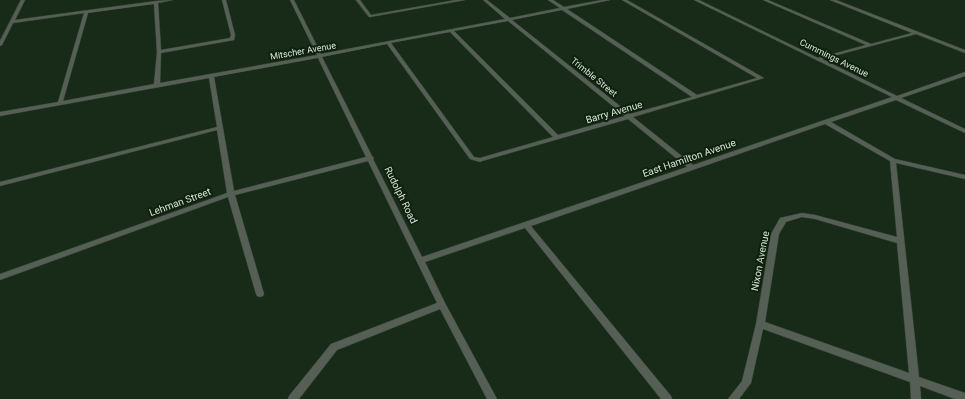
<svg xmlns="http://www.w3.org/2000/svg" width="965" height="399" font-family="Roboto,sans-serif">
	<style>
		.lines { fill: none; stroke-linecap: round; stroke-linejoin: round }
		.minor-casing { stroke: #334533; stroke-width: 1 }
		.minor { fill: #565f55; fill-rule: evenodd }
		.labels { text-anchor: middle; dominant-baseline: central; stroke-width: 4; stroke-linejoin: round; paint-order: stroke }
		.far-street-label { font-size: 9px; fill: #d8e4d7; stroke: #0f210e }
		.street-label { font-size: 10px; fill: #d8e4d7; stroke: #0f210e }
	</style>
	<rect width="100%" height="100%" fill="#182b18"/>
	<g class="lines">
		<defs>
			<path id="minor" d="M 21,0 L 25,0 L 15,20 L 156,1 L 173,0 L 158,3 L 161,50 L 230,38 L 231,35 L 222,0 L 226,0 L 235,35 L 234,40 L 161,53 L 160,83 L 317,55 L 290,0 L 294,0 L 321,54 L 505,19 L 483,0 L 487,0 L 510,18 L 560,8 L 548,0 L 553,0 L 564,7 L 602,0 L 610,0 L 567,9 L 697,95 L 757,78 L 622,0 L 627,0 L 764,78 L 633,117 L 693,165 L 892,97 L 694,0 L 699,0 L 818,58 L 866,45 L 763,0 L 768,0 L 871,44 L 912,33 L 830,0 L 836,0 L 965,50 L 965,53 L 916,34 L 822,59 L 897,96 L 965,72 L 965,76 L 901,98 L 965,129 L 965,133 L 896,100 L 831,122 L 895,159 L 965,175 L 965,179 L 896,163 L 919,377 L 965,393 L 965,399 L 955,399 L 920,386 L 921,399 L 911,399 L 910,382 L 763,329 L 751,383 L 739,399 L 728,399 L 742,381 L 756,324 L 771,234 L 780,218 L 802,213 L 815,215 L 897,237 L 890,161 L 825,124 L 531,226 L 671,396 L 672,399 L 661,399 L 525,228 L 425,262 L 445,303 L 497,399 L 487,399 L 440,309 L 337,350 L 299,399 L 288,399 L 289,396 L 331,344 L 437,303 L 368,161 L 235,195 L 264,294 L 263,296 L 260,297 L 257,296 L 256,294 L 228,197 L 0,280 L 0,274 L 227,193 L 217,130 L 0,186 L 0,182 L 217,127 L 209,78 L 0,116 L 0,112 L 58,102 L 84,13 L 13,23 L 2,45 L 0,46 L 0,41 ZM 154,4 L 157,52 L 154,84 L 63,101 L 88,13 ZM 562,10 L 692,97 L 630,114 L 512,20 ZM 508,21 L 625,116 L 558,135 L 454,31 ZM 450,32 L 553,137 L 480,158 L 474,157 L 391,43 ZM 387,44 L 470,159 L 480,162 L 482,161 L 628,119 L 687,167 L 422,257 L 373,159 L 374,158 L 372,156 L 322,57 ZM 318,58 L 366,157 L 234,191 L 214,77 ZM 802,217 L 815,219 L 897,243 L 909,373 L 765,322 L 779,234 L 786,222 Z
				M 356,0 L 360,0 L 371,15 L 456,0 L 465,0 L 370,17 L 369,17 Z"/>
		</defs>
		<!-- minor casing -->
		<use href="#minor" class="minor-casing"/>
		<!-- minor -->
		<use href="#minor" class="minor"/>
	</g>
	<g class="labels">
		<!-- far-street labels -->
		<g class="far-street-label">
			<text transform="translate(303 51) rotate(-10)">Mitscher Avenue</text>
			<text transform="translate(834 58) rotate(26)">Cummings Avenue</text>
			<text transform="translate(594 77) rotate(39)">Trimble Street</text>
		</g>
		<!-- street labels -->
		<g class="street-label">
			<text transform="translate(614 112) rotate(-16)">Barry Avenue</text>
			<text transform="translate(689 158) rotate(-19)">East Hamilton Avenue</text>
			<text transform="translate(401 195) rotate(64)">Rudolph Road</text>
			<text transform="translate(180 202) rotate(-20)">Lehman Street</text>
			<text transform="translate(760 261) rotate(-79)">Nixon Avenue</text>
		</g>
	</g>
</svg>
